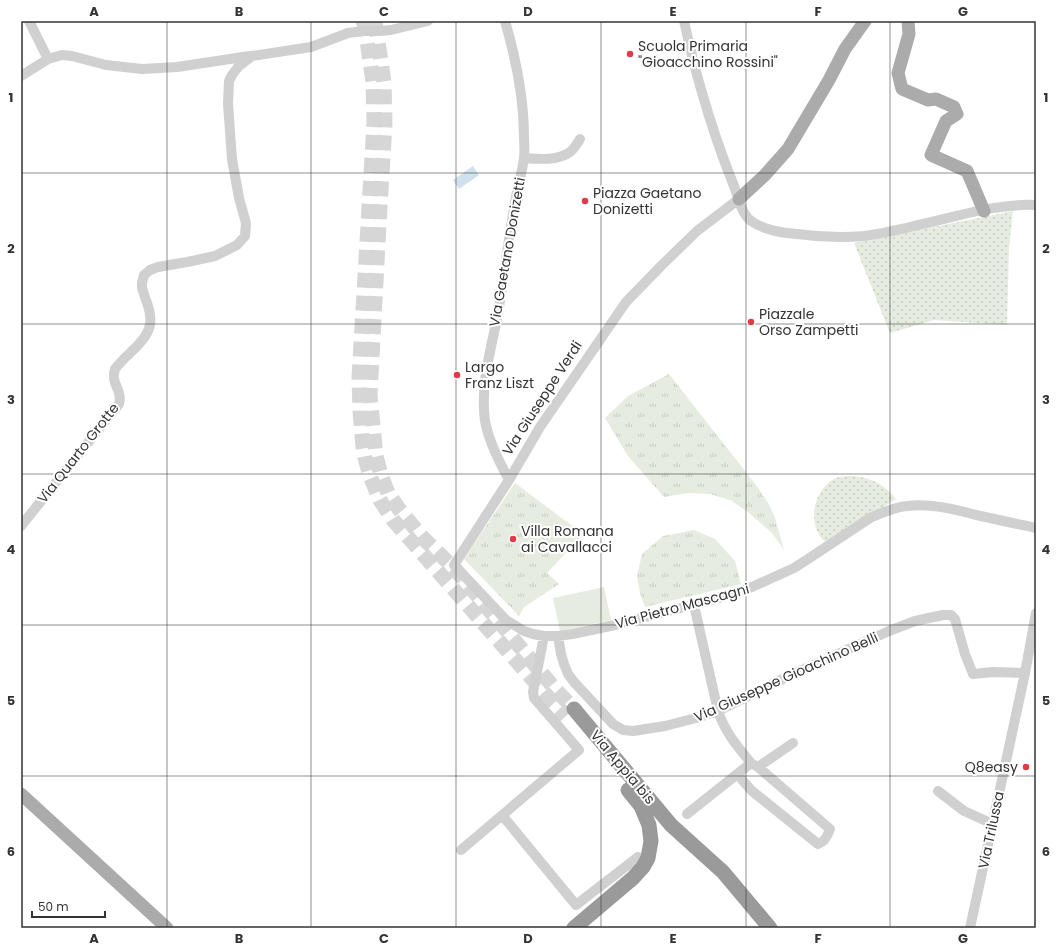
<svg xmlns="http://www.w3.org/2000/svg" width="1057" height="949" font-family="Poppins,sans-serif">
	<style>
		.grass { fill: url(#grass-dots) }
		.park { fill: url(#park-tufts) }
		.pitch { fill: #e6ecdf }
		.water { fill: #cfe2ee }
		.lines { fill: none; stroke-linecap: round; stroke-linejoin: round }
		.highway-tunnel { stroke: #d6d6d6; stroke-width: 15; stroke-dasharray: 15 8; stroke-linecap: butt }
		.minor { stroke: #d0d0d0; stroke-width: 10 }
		.major { stroke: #ababab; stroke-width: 13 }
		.highway { stroke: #9a9a9a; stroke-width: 15 }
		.grid { fill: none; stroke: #333; stroke-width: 1; stroke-opacity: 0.55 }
		.poi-dot { fill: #e63946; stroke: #fff; stroke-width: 1.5 }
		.labels { text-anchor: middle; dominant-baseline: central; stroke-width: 4; stroke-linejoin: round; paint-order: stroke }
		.poi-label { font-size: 14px; fill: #333; stroke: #fff; text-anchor: start }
		.street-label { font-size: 14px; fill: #333; stroke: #fff }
		.neatline { fill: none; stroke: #333; stroke-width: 1.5 }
		.grid-label { font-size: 13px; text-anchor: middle; font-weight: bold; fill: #333 }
	</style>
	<defs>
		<pattern id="grass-dots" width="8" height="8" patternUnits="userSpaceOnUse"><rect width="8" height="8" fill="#e6ecdf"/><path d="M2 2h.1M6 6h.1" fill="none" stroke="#c6cbc0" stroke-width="1.8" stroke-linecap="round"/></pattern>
		<pattern id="park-tufts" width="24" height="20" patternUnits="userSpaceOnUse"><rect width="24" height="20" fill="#e6ecdf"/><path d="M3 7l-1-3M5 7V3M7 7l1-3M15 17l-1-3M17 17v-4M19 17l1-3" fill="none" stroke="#c6cbc0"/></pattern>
	</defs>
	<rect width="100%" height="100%" fill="#fff"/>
	<!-- grass -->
	<path class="grass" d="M 1013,211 L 1009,248 L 1007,325 L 934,320 L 890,333 L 854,243 Z
		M 853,476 C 872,478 884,484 896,499 L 826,543 C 824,540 820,537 818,533 C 809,515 816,489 834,479 C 839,476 847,476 853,476 Z"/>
	<!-- park -->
	<path class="park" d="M 669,374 L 756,485 L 768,503 L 774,515 L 784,550 L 772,533 L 748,512 L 730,500 L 710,494 L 688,493 L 664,497 L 628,456 L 605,418 L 628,396 Z
		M 515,483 L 583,534 L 547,573 L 559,584 L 524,607 L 519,616 L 464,559 Z
		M 694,530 L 715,539 L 735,561 L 741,584 L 645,607 L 640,593 L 637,576 L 642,554 L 663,536 Z"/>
	<!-- pitch -->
	<path class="pitch" d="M 604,587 L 611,620 L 560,631 L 553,598 Z"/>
	<!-- water -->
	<path class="water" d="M 473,166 L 479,175 L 459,189 L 453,180 Z"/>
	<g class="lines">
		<!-- highway-tunnel -->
		<path class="highway-tunnel" d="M 363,21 L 365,27 L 373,82 L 374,123 L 359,378 L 360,411 L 363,447 L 365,458 L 370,476 L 380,500 L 393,520 L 547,696 L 566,716
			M 375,21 L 384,82 L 385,124 L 379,224 L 370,395 L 376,456 L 381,475 L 388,493 L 399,509 L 423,538 L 455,569 L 555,689 L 574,709"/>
		<!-- minor -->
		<path class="minor" d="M 29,21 L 48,59
			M 505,21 C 516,59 524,98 524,137 C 524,144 525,151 524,158 C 522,173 517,188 515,203 C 508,240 504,277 498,314 C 491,349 480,385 485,421 C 489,442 499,461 509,480
			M 684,21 C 689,43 694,66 701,89 C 710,121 721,154 734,186 C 738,197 741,213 751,221 C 764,230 782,233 797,234 C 819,237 841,238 864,236 C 880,234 897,230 914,226 C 953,218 996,203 1036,205
			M 21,76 L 48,59 L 62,55 L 72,56 L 106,65 L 142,69 L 177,67 L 250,56
			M 524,158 C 538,159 558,161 570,152 C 574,149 577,144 580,139
			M 739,199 L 697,231 L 662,265 L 626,302 L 540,427 L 509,480 L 454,565 L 506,620 L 524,631 L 533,634 L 544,636 L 558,636 L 572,634 L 615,625 L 723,597 L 752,587 L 794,568 L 805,561 L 870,518 C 881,513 894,507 907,506 C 930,503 954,509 976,515 C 996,519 1016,524 1036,528
			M 21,526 L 119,404 C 123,389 110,385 115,369 C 127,352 154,339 150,315 C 149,305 144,297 142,287 L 142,283 L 144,275 L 150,270 L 158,267 L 187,262 L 215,256 L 237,245 L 245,236 L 246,223 L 239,198 L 232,159 L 228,104 L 229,81 L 232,75 L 239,66 L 252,56 L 311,47 L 348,33 L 364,31 L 379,31 L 391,30 L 428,21
			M 558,636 L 561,654 L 564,664 L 568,674 L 574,682 L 613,724 L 623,730 L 633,731 L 665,726 L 696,718 L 718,711 L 793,674 L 889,631 L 915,621 L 943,615 L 951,615 L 955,619 L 965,654 L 973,674 L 993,672 L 1025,673
			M 758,767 L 793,743
			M 737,774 L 752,791 L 818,844 C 825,842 828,835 830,829 L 758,767 L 751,763
			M 938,791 L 964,811 L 993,824
			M 687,814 L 751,763 C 737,746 725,732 718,711 L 694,605
			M 502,815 L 576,905 L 638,857
			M 461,850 L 579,750 L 534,698 L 533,692 L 544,636
			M 970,928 L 1025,673 L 1036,613"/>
		<!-- major -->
		<path class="major" d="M 908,21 L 909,34 L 898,73 L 902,89 L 928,100 L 936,99 L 954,107 L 957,114 L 946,121 L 931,155 L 967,171 L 984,211
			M 739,199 L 765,175 L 788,149 L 829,80 L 845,49 L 865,21
			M 21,794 L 167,928"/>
		<!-- highway -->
		<path class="highway" d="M 574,709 L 671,825 L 723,872 L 770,928
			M 574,928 L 633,878 L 643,867 L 648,858 L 651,841 L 649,825 L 641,806 L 628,790"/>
	</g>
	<!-- grid -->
	<path class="grid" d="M 167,21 L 167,928M 311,21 L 311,928M 456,21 L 456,928M 601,21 L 601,928M 746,21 L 746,928M 890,21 L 890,928M 21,173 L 1036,173M 21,324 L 1036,324M 21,474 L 1036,474M 21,625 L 1036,625M 21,776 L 1036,776"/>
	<!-- markers -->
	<g class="poi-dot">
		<circle cx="630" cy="54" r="4"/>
		<circle cx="585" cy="201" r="4"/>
		<circle cx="751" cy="322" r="4"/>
		<circle cx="457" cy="375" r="4"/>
		<circle cx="513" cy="539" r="4"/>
		<circle cx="1026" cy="767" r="4"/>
	</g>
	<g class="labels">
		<!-- poi labels -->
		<g class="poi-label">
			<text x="638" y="46">Scuola Primaria<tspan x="638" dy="16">"Gioacchino Rossini"</tspan></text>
			<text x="593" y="193">Piazza Gaetano<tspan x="593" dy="16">Donizetti</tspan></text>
			<text x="759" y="314">Piazzale<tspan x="759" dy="16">Orso Zampetti</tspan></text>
			<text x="465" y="367">Largo<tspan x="465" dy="16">Franz Liszt</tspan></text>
			<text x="521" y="531">Villa Romana<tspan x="521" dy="16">ai Cavallacci</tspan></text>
			<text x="1018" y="767" text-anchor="end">Q8easy</text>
		</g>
		<!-- street labels -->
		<g class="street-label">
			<text transform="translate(507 252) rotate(-80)">Via Gaetano Donizetti</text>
			<text transform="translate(542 398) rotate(-57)">Via Giuseppe Verdi</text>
			<text transform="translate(78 453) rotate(-52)">Via Quarto Grotte</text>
			<text transform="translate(682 606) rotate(-15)">Via Pietro Mascagni</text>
			<text transform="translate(786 677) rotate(-24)">Via Giuseppe Gioachino Belli</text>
			<text transform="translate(623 767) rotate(50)">Via Appia bis</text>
			<text transform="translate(991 830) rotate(-78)">Via Trilussa</text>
		</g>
	</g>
	<!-- border -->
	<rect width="1057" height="949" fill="none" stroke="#ffffff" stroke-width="44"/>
	<!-- scale -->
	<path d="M32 911v6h73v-6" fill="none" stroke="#333333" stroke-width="2"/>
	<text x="38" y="911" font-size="12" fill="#333333" stroke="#ffffff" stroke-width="3" paint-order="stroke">50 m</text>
	<rect x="22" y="22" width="1013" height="905" class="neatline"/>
	<g class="grid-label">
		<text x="94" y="16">A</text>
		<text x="239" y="16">B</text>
		<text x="384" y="16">C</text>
		<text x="528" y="16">D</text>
		<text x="673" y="16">E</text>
		<text x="818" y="16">F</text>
		<text x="963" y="16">G</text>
		<text x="11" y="102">1</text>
		<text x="1046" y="102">1</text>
		<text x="11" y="253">2</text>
		<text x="1046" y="253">2</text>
		<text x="11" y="404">3</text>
		<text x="1046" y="404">3</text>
		<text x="11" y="554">4</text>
		<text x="1046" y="554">4</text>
		<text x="11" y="705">5</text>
		<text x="1046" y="705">5</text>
		<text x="11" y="856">6</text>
		<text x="1046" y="856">6</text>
		<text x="94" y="943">A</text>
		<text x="239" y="943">B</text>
		<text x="384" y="943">C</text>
		<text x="528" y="943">D</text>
		<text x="673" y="943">E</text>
		<text x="818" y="943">F</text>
		<text x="963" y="943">G</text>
	</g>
</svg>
